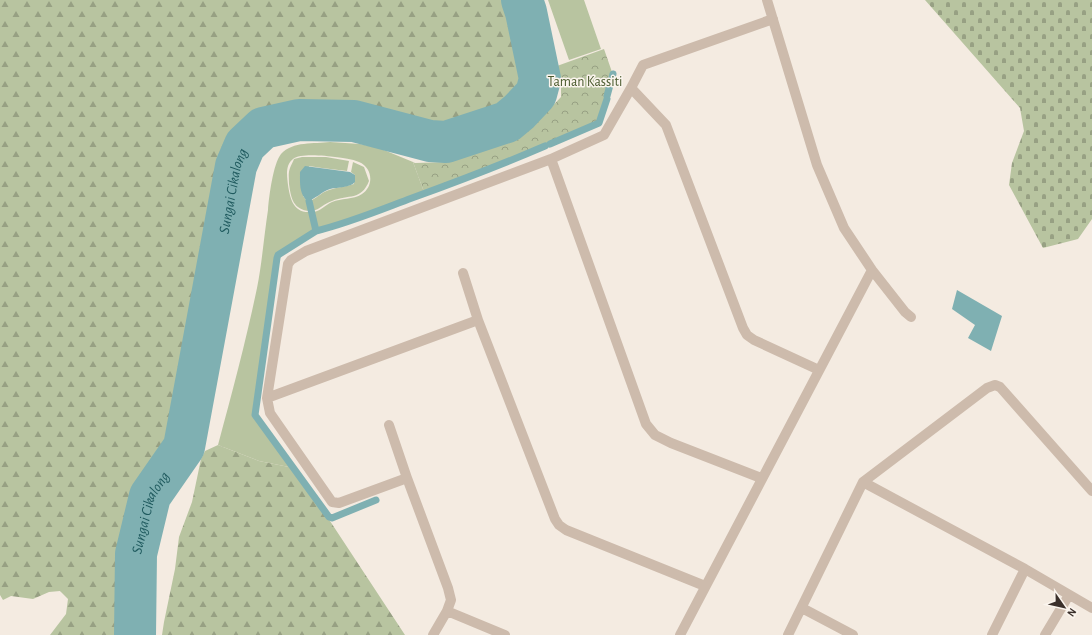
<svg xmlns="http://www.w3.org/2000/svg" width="1092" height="635" font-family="'Alegreya Sans',sans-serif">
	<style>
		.grass { fill: #b8c4a0 }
		.forest { fill: url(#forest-firs) }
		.cemetery { fill: url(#cemetery-stones) }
		.park { fill: url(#park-crowns) }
		.water { fill: #7fb0b2 }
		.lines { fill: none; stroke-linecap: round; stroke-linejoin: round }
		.stream { stroke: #7fb0b2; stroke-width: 7 }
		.river { stroke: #7fb0b2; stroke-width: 42 }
		.minor { stroke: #cdbbac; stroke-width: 10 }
		.labels { text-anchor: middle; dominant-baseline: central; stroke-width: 3; stroke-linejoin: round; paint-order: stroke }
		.park-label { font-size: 14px; fill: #4a5a2e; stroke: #fbf5ee }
		.water-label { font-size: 15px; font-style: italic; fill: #1f5a5e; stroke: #fbf5ee }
	</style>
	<defs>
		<pattern id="forest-firs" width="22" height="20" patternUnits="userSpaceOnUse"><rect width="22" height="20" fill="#b8c4a0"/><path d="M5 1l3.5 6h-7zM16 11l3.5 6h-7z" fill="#97a083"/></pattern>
		<pattern id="cemetery-stones" width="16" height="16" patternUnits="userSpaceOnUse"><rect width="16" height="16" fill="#b8c4a0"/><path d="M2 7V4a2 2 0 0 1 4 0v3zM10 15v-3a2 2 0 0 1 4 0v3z" fill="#97a083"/></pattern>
		<pattern id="park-crowns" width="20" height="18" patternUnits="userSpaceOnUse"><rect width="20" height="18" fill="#b8c4a0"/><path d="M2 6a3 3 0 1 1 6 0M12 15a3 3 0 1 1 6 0" fill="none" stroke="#97a083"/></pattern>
	</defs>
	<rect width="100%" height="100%" fill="#f4ebe1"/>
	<!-- grass -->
	<path class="grass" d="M 548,0 L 584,0 L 601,49 L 569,60 Z
		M 330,142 L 360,144 L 379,148 L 413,162 L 424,192 L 329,226 L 317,229 L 313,212 C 321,211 325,205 332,202 C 341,198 353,200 362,194 C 374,186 373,168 359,162 C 352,159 343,158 335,157 C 326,156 300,153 293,159 C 285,165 287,176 288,185 C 290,198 293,213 310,212 L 314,230 L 275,255 L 254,416 L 295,471 L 289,467 L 259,461 L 218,445 C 232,393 246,341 257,288 C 262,263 264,236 268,210 C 269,197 273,164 281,154 C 293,141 314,144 330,142 Z
		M 302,157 L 326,157 L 349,161 L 347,171 L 322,168 L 309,166 L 303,196 L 307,201 L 310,211 C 293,210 291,198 289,184 C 289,178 288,173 290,168 C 291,165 293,162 294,159 Z
		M 353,162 L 364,167 L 369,181 C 361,201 349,194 332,201 C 325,203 320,209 313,211 L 311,204 L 312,200 C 318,197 322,192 329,190 C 337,187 346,187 354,184 L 355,175 L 351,172 Z"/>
	<!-- forest -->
	<path class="forest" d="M 0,0 L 508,0 L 512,16 L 526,79 L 523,87 L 510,102 L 500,110 L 445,128 L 433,127 L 356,107 L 297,106 L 254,116 L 223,160 L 171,441 L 137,490 L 123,553 L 121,635 L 50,635 L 66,614 L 68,599 L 60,591 L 49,592 L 33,599 L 11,596 L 3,600 L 0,595 Z
		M 218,445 L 259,461 L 289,467 L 295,471 L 330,521 L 405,635 L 162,635 L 164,622 L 175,569 L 179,537 L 192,502 L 201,459 L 205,451 Z"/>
	<!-- cemetery -->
	<path class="cemetery" d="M 925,0 L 1092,0 L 1092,219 L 1078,239 L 1043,248 L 1009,185 L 1012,163 L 1024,131 L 1020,108 Z"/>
	<!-- park -->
	<path class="park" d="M 604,49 L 612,72 L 600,119 L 597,123 L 441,187 L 424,192 L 413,162 L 415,163 L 447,162 L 514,136 L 521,133 L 542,117 L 561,97 L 561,81 L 557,66 Z"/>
	<!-- water -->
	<path class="water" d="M 305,166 L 350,172 L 355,175 L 355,182 C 350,188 338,187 330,189 C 321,192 316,199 307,201 C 299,193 300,183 300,172 Z
		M 957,290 L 1002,316 L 991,351 L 968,338 L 975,325 L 952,309 Z"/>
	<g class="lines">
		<!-- stream -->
		<path class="stream" d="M 607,96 L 613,74
			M 550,144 L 599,123 L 607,99
			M 309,201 L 316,231 L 278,255 L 277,258 L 255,415 L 329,517 L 332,518 L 376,500
			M 316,231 C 349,223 380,210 412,198 C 456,182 501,165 545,146"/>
		<!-- river -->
		<path class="river" id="s1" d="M 135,635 L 136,554 L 150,496 L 184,447 L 236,166 L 245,145 L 263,128 L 299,120 L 354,121 L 430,141 L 446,142 L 507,122 L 519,112 L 536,94 L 540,79 L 526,12 L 522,0"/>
		<!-- minor -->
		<path class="minor" d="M 767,0 L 817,165 L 844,228 L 872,270 L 905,312 L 911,317
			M 773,19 L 643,65 L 631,88 L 666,125 L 743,328 L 747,335 L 754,340 L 819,370
			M 631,88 L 604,135 L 551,159 L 555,170 L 646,424 L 655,435 L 671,443 L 761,478
			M 463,273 L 478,320
			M 267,398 L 478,320 L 555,519 L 559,525 L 566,530 L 705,586
			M 389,425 L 407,478
			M 863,482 L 1025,569 L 1092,608
			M 802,608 L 853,635
			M 433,635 L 447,611
			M 505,635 L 447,611 L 451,600 L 448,588 L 407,478 L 339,503 L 332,502 L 270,413 L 267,398 L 288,264 L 291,260 L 306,251 L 551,159
			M 680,635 L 872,270
			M 788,635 L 863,482 L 987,388 L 995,385 L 1000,387 L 1092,491
			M 992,635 L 1025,569
			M 1045,635 L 1069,595"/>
	</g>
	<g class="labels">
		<!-- park labels -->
		<g class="park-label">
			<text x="585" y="82">Taman Kassiti</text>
		</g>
		<!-- water labels -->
		<g class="water-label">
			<text stroke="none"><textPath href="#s1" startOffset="461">Sungai Cikalong</textPath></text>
			<text stroke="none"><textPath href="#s1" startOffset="125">Sungai Cikalong</textPath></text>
		</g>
	</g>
	<!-- north arrow -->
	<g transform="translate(1064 607) rotate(124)" stroke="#fbf5ee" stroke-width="3" paint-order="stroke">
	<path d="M0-3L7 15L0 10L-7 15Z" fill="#3b302b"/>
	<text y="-6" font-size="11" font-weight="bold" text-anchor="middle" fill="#3b302b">N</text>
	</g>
</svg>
